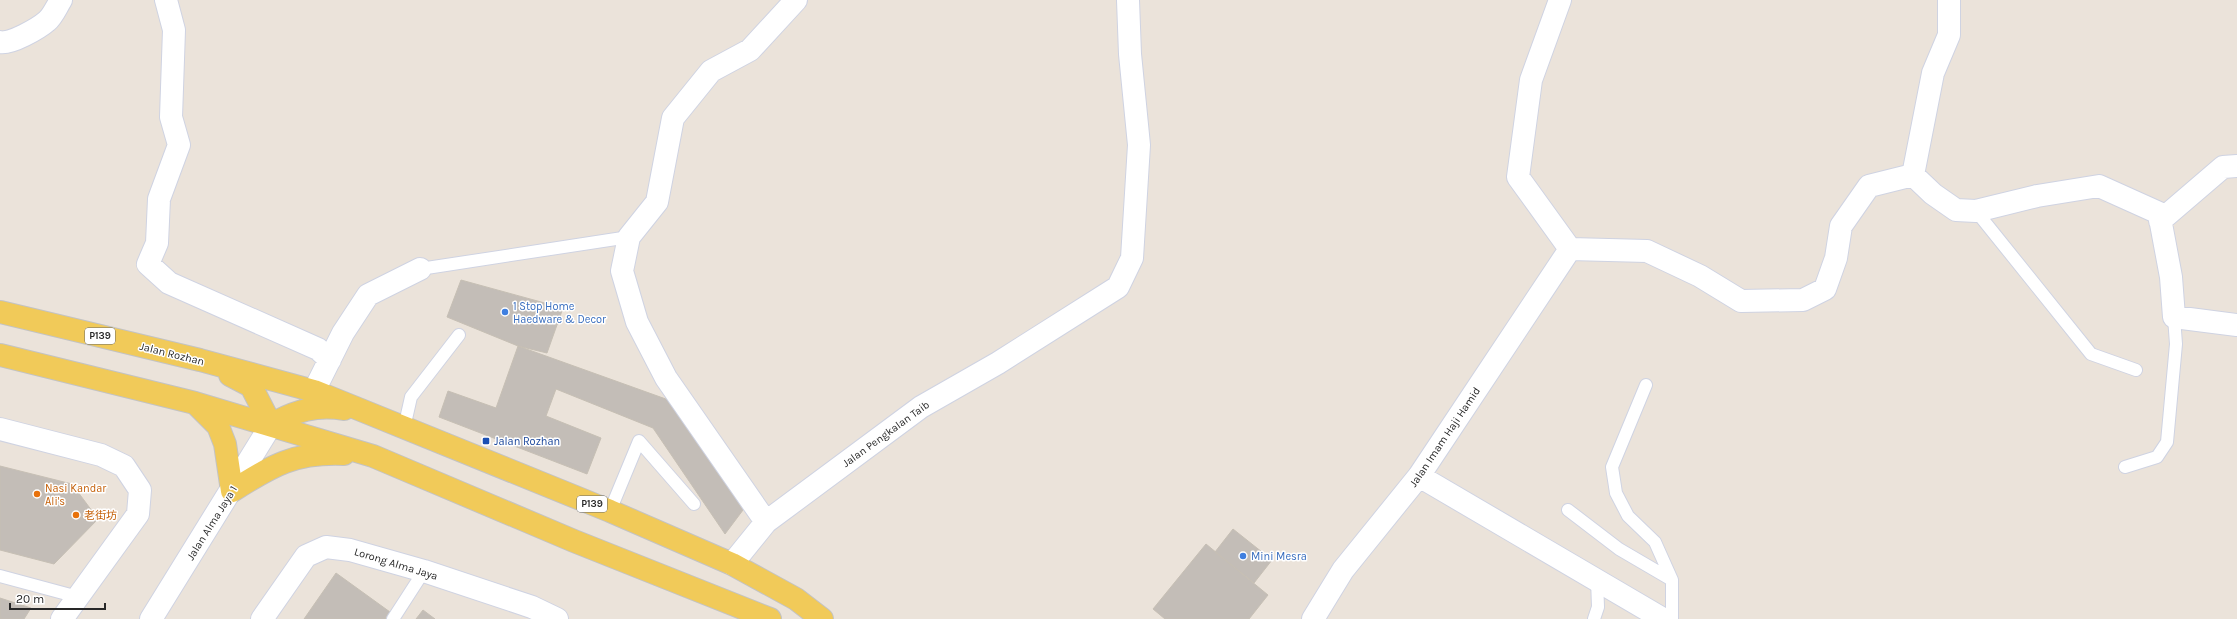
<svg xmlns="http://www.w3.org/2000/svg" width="2237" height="619" font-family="Karla,'Noto Sans SC',sans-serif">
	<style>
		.building { fill: #c3bdb7; stroke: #c6bfb4 }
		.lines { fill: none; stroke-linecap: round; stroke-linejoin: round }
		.service-casing { stroke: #cfd3e2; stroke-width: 14 }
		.minor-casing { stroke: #cfd3e2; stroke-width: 24 }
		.tertiary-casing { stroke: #cfd3e2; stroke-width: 24 }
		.primary-casing { stroke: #c3c3c3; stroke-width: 24 }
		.service { stroke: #fff; stroke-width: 12 }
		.minor { stroke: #fff; stroke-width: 22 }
		.tertiary { stroke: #fff; stroke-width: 22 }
		.primary { stroke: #f1ca59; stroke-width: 22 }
		.shop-dot { fill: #3f7fe0; stroke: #fff; stroke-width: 1.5 }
		.transit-dot { fill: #1a4fb4; stroke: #fff; stroke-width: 1.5 }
		.food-dot { fill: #e8710a; stroke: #fff; stroke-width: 1.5 }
		.labels { text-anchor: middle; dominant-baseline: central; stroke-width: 3; stroke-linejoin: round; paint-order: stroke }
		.shield { fill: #fff; stroke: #686868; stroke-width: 1 }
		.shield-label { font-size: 10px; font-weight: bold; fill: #282828 }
		.shop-label { font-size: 11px; fill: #366cbe; stroke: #fff; text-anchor: start }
		.street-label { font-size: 11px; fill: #282828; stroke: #fff }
		.transit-label { font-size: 11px; fill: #164399; stroke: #fff; text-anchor: start }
		.food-label { font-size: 11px; fill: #c56008; stroke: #fff; text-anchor: start }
	</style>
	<rect width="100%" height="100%" fill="#ebe3da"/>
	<!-- building -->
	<path class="building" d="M 461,280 L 563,308 L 547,353 L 518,346 L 447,317 Z
		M 518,346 L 677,403 L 743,510 L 725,534 L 653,428 L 556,389 L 546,416 L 601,438 L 587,474 L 439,417 L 448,391 L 496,408 Z
		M 0,466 L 72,484 L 98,519 L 54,564 L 0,550 Z
		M 1233,529 L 1272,560 L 1254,583 L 1215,552 Z
		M 1206,544 L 1268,595 L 1249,619 L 1165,619 L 1153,609 Z
		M 336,573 L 390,612 L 385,619 L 304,619 Z
		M 0,598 L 31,608 L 24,619 L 0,619 Z
		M 423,610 L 435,619 L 416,619 Z"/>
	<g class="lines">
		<defs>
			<path id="service" d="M 1976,211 L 2091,354 L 2136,370
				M 420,269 L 629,237
				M 1646,385 L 1612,467 L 1616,493 L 1628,516 L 1655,542 L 1672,580 L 1672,619
				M 404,428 L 411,397 L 459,335
				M 2125,467 L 2157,457 L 2167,442 L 2176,344 L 2174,317
				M 1568,510 L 1619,549 L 1672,580
				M 610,511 L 639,441 L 694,504
				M 0,576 L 78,597
				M 393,619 L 424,571
				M 1594,619 L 1598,607 L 1597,579"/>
			<path id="minor" d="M 166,0 L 174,30 L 171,117 L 179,145 L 159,199 L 157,243 L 148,264 L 169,283 L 318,349 L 330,360
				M 1560,0 L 1531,80 L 1518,177 L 1570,249
				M 0,42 C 10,45 39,28 47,21 C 53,16 57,6 61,0
				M 1913,175 L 1933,194 L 1956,210 L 1976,211 L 2037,196 L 2099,186 L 2159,213 L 2171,277 L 2174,317 L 2237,325
				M 2160,221 L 2223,167 L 2237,166
				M 1570,249 L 1647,251 L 1700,276 L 1741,301 L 1803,300 L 1825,289 L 1836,258 L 1841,226 L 1869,186 L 1913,175 L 1933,73 L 1949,35 L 1949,0
				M 314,391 L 343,333 L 368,295 L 420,269
				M 0,429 L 101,455 L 124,466 L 140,490 L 138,514 L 62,619
				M 1419,476 L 1663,619
				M 766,522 L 666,378 L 637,322 L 622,271 L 629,237 L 657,202 L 673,118 L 711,71 L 750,50 L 796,0
				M 732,564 L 766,522 L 921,407 L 998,363 L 1118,287 L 1132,258 L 1139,145 L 1130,54 L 1128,0
				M 262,619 L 306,556 L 326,547 L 350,550 L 424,571 L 532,607 L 557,619
				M 1313,619 L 1343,570 L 1419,476 L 1570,249"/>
			<path id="tertiary" d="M 151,619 L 271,425"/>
			<path id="primary" d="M 0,312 L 200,360 L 314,391 L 610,511 L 732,564 L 796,599 L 822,619
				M 0,355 L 195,403 L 373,456 L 574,541 L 770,619
				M 230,375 L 251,386 L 271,425
				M 196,404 L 218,426 L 225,444 L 232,491 C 273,465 295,452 344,454
				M 271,425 C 294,411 317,404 344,409"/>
		</defs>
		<!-- service casing -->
		<use href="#service" class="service-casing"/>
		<!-- minor casing -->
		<use href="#minor" class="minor-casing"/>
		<!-- tertiary casing -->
		<use href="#tertiary" class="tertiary-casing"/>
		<!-- primary casing -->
		<use href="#primary" class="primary-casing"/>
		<!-- service -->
		<use href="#service" class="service"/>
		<!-- minor -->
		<use href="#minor" class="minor"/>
		<!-- tertiary -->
		<use href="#tertiary" class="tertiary"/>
		<!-- primary -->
		<use href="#primary" class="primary"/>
	</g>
	<!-- markers -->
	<g class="shop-dot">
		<circle cx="505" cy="312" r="4"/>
		<circle cx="1243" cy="556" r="4"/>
	</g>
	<rect class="transit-dot" x="482" y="437" width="8" height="8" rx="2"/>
	<g class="food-dot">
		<circle cx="37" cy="494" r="4"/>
		<circle cx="76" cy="515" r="4"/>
	</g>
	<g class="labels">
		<!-- shield labels -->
		<g class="shield">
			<rect x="85" y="328" width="30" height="16" rx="3"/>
			<rect x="577" y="496" width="30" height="16" rx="3"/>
		</g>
		<g class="shield-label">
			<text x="100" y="336">P139</text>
			<text x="592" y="504">P139</text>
		</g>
		<!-- shop labels -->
		<g class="shop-label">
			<text x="513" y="306">1 Stop Home<tspan x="513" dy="13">Haedware &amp; Decor</tspan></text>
			<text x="1251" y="556">Mini Mesra</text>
		</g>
		<!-- street labels -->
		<g class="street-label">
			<text transform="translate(172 354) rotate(14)">Jalan Rozhan</text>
			<text transform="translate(886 434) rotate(-36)">Jalan Pengkalan Taib</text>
			<text transform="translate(1445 437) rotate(-56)">Jalan Imam Haji Hamid</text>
			<text transform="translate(212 523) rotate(-58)">Jalan Alma Jaya 1</text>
			<text transform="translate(396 564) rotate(17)">Lorong Alma Jaya</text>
		</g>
		<!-- transit labels -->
		<g class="transit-label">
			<text x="494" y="441">Jalan Rozhan</text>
		</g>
		<!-- food labels -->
		<g class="food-label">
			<text x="45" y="488">Nasi Kandar<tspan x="45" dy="13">Ali's</tspan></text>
			<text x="84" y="515">老街坊</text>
		</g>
	</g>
	<!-- scale -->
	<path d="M10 603v6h95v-6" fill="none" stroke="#282828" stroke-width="2"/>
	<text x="16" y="603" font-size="12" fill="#282828" stroke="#ffffff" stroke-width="3" paint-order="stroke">20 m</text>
</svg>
